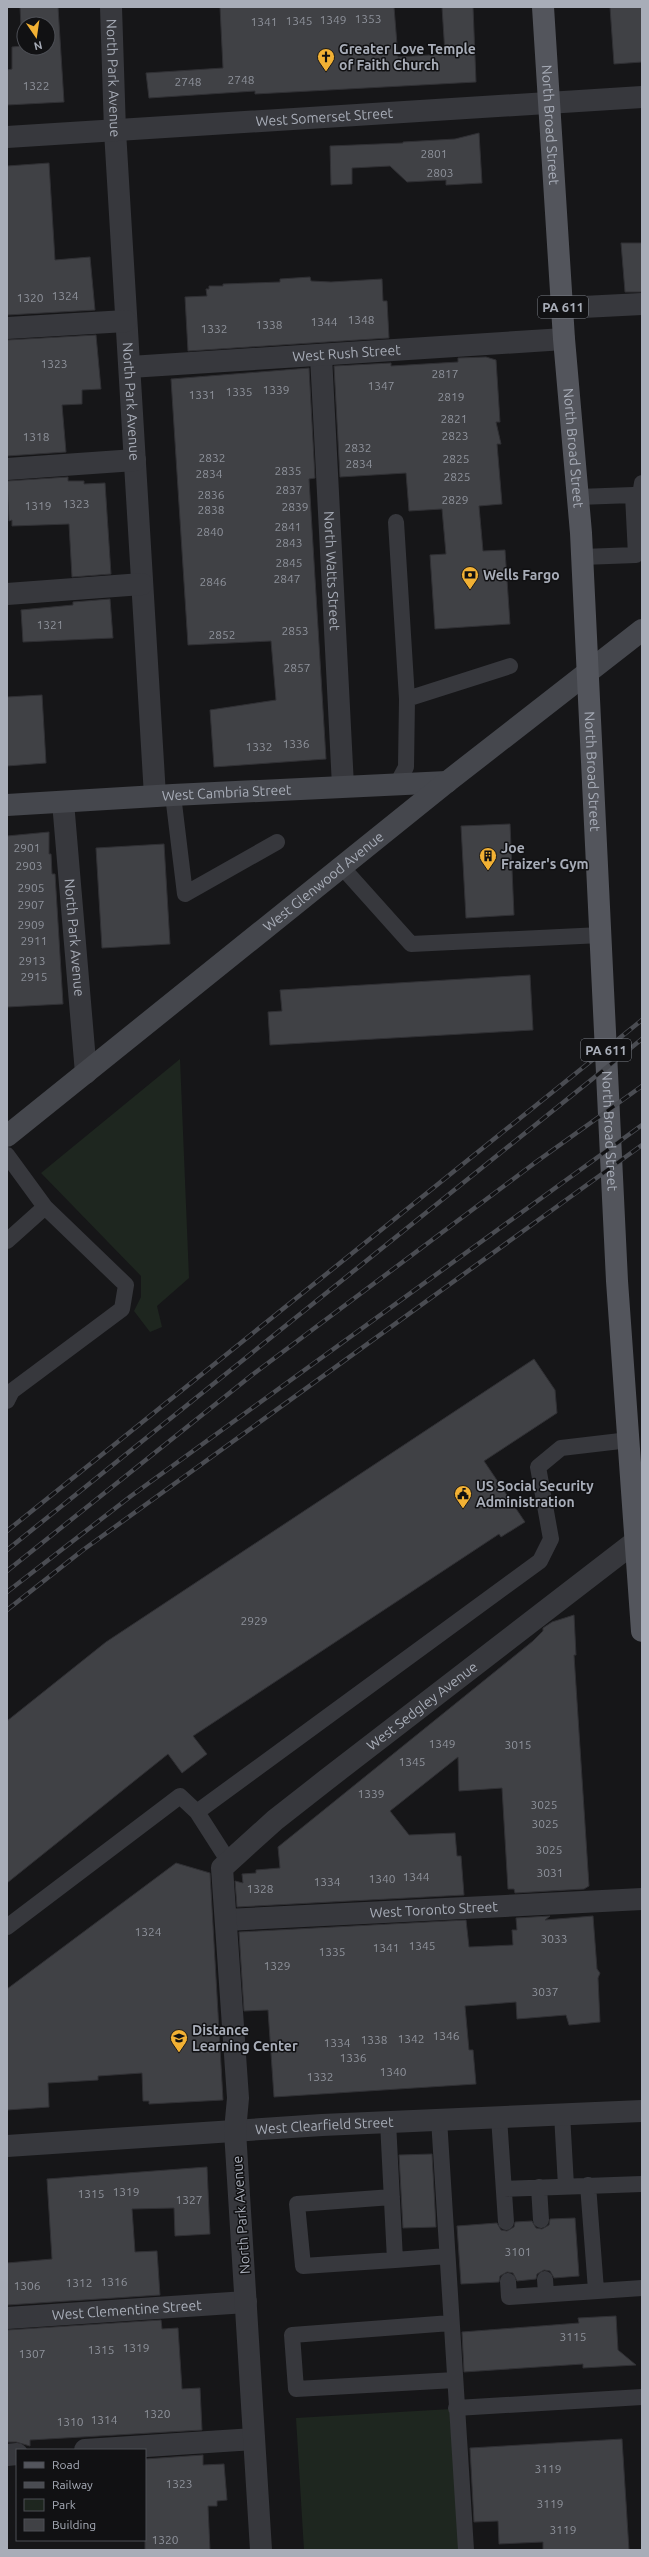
<svg xmlns="http://www.w3.org/2000/svg" width="649" height="2557" font-family="Ubuntu,sans-serif">
	<style>
		.green { fill: #1e261f }
		.building { fill: #404145; stroke: #303034; fill-rule: evenodd }
		.lines { fill: none; stroke-linecap: round; stroke-linejoin: round }
		.lane { stroke: #37383d; stroke-width: 16 }
		.street { stroke: #37383d; stroke-width: 22 }
		.secondary { stroke: #45474d; stroke-width: 22 }
		.primary { stroke: #53555c; stroke-width: 22 }
		.rail-casing { stroke: #4a4c52; stroke-width: 4.5 }
		.rail { stroke: #111113; stroke-width: 3; stroke-dasharray: 9; stroke-linecap: butt }
		.labels { text-anchor: middle; dominant-baseline: central; stroke-width: 3; stroke-linejoin: round; paint-order: stroke }
		.number-label { font-size: 12px; fill: #8e929b }
		.shield { fill: #111113; stroke: #7b7e86; stroke-width: 1 }
		.shield-label { font-size: 13px; font-weight: bold; fill: #a8adb8 }
		.poi-label { font-size: 14px; font-weight: bold; fill: #a8adb8; stroke: #111113; text-anchor: start }
		.street-label { font-size: 14px; fill: #a8adb8; stroke: #111113 }
	</style>
	<rect width="100%" height="100%" fill="#161618"/>
	<!-- green -->
	<path class="green" d="M 180,1059 L 189,1278 L 157,1306 L 162,1327 L 150,1332 L 134,1311 L 141,1297 L 141,1276 L 41,1173 Z
		M 451,2409 L 460,2550 L 304,2550 L 296,2418 Z"/>
	<!-- building -->
	<path class="building" d="M 20,7 L 58,7 L 64,102 L 7,105 L 7,70 L 12,69 L 12,47 L 22,46 ZM 24,24 L 48,24 L 48,48 L 24,48 Z
		M 220,7 L 394,7 L 398,57 L 445,54 L 442,7 L 473,7 L 476,82 L 255,94 L 255,91 L 149,98 L 146,73 L 223,68 Z
		M 610,7 L 642,7 L 642,62 L 614,64 Z
		M 479,133 L 482,183 L 446,185 L 446,180 L 407,182 L 390,166 L 352,168 L 352,184 L 331,185 L 330,146 L 403,143 L 403,142 L 455,139 Z
		M 49,163 L 55,260 L 90,257 L 95,310 L 7,315 L 7,166 Z
		M 621,243 L 642,243 L 642,292 L 625,292 Z
		M 310,277 L 311,281 L 331,282 L 382,279 L 383,301 L 387,301 L 389,338 L 188,351 L 185,297 L 207,296 L 206,289 L 209,289 L 209,286 L 223,286 L 223,284 L 280,282 L 280,279 Z
		M 96,335 L 101,389 L 82,390 L 82,404 L 62,405 L 66,452 L 7,456 L 7,340 Z
		M 486,357 L 496,360 L 500,422 L 496,422 L 501,444 L 497,444 L 502,504 L 479,506 L 483,551 L 505,550 L 510,624 L 435,629 L 430,555 L 446,554 L 442,509 L 409,511 L 406,473 L 340,477 L 334,366 L 391,363 L 391,366 L 458,362 L 458,358 Z
		M 309,368 L 315,478 L 309,479 L 326,759 L 214,767 L 210,710 L 276,700 L 271,641 L 188,645 L 171,379 Z
		M 68,477 L 68,481 L 84,481 L 84,484 L 105,483 L 111,574 L 72,577 L 69,524 L 12,526 L 12,520 L 9,521 L 7,481 Z
		M 110,599 L 113,638 L 23,642 L 21,610 L 73,605 L 73,602 Z
		M 42,695 L 46,763 L 7,766 L 7,697 Z
		M 510,824 L 514,915 L 466,918 L 461,826 Z
		M 49,832 L 49,854 L 51,854 L 52,874 L 55,874 L 63,1004 L 7,1007 L 7,836 Z
		M 164,844 L 170,944 L 102,948 L 96,848 Z
		M 530,975 L 533,1030 L 270,1045 L 268,1012 L 282,1011 L 280,990 Z
		M 534,1359 L 555,1390 L 557,1413 L 484,1461 L 525,1522 L 501,1537 L 499,1534 L 193,1736 L 207,1754 L 182,1773 L 168,1754 L 7,1883 L 7,1721 L 106,1642 Z
		M 574,1615 L 576,1655 L 574,1655 L 589,1886 L 584,1889 L 515,1893 L 514,1889 L 508,1889 L 502,1788 L 459,1791 L 458,1757 L 390,1811 L 409,1835 L 455,1833 L 457,1856 L 461,1856 L 464,1895 L 237,1907 L 235,1881 L 243,1883 L 242,1874 L 256,1873 L 256,1870 L 280,1868 L 278,1847 L 533,1641 L 543,1631 L 543,1628 L 552,1622 Z
		M 176,1863 L 210,1873 L 223,2100 L 149,2104 L 149,2101 L 143,2101 L 142,2073 L 98,2076 L 98,2080 L 48,2083 L 49,2107 L 7,2110 L 7,1989 Z
		M 550,1916 L 545,1920 L 593,1916 L 597,1969 L 600,1973 L 598,1978 L 600,2022 L 569,2025 L 566,2015 L 517,2019 L 516,2002 L 465,2006 L 469,2050 L 473,2050 L 476,2084 L 274,2097 L 268,2010 L 244,2011 L 239,1932 L 466,1920 L 469,1947 L 513,1945 L 512,1930 L 517,1930 L 516,1918 Z
		M 432,2154 L 436,2227 L 403,2228 L 399,2155 Z
		M 207,2167 L 210,2234 L 175,2236 L 174,2208 L 132,2209 L 135,2252 L 157,2251 L 160,2295 L 7,2305 L 7,2263 L 52,2259 L 47,2179 Z
		M 575,2218 L 579,2276 L 554,2278 L 550,2271 L 544,2270 L 537,2274 L 536,2279 L 517,2281 L 513,2273 L 507,2272 L 500,2276 L 499,2282 L 461,2284 L 457,2226 L 497,2223 L 501,2230 L 507,2231 L 514,2227 L 515,2222 L 532,2221 L 536,2228 L 542,2229 L 549,2225 L 550,2219 Z
		M 616,2316 L 618,2350 L 636,2365 L 583,2368 L 583,2364 L 464,2372 L 462,2332 L 579,2323 L 578,2318 Z
		M 161,2320 L 162,2329 L 178,2328 L 182,2389 L 200,2388 L 202,2430 L 30,2440 L 30,2446 L 16,2442 L 7,2442 L 7,2330 Z
		M 622,2439 L 629,2550 L 543,2550 L 543,2542 L 499,2544 L 498,2521 L 474,2522 L 470,2448 Z
		M 203,2455 L 203,2465 L 224,2464 L 227,2500 L 217,2501 L 217,2506 L 208,2506 L 210,2550 L 145,2550 L 145,2459 Z"/>
	<g class="lines">
		<!-- lane -->
		<path class="lane" d="M 642,483 L 640,495 L 642,491
			M 578,497 L 633,495 L 636,555 L 582,557
			M 396,522 L 407,699 L 406,767 L 397,784
			M 407,699 L 510,666
			M 173,795 L 185,894 L 277,842
			M 342,867 L 411,944 L 601,935
			M 7,1155 L 45,1207 L 126,1285 L 122,1309 L 12,1391 L 7,1401
			M 7,1241 L 45,1207
			M 197,1812 L 229,1862
			M 7,1927 L 180,1796 L 197,1812 L 540,1561 L 551,1539 L 538,1467 L 561,1448 L 629,1440
			M 562,2114 L 566,2186
			M 499,2117 L 506,2222
			M 439,2119 L 466,2550
			M 388,2122 L 395,2260 L 447,2256
			M 588,2185 L 596,2290
			M 539,2187 L 541,2220
			M 504,2189 L 642,2184
			M 392,2197 L 297,2204 L 303,2266 L 395,2260
			M 545,2279 L 546,2294
			M 508,2281 L 509,2297 L 642,2288
			M 451,2323 L 292,2335 L 296,2389 L 455,2380
			M 456,2408 L 642,2397"/>
		<!-- street -->
		<g class="street">
			<path id="s1" d="M 111,7 L 115,131 L 155,796"/>
			<path id="s2" d="M 7,137 L 642,97"/>
			<path d="M 563,308 L 642,304"/>
			<path d="M 7,328 L 126,321"/>
			<path id="s3" d="M 321,356 L 343,786"/>
			<path id="s4" d="M 130,367 L 564,339"/>
			<path d="M 7,469 L 135,460"/>
			<path d="M 7,594 L 142,584"/>
			<path id="s5" d="M 63,802 L 86,1073"/>
			<path id="s6" d="M 226,1920 L 642,1899"/>
			<path id="s7" d="M 7,2146 L 322,2125 L 642,2111"/>
			<path id="s8" d="M 7,2318 L 246,2302"/>
			<path d="M 85,2450 L 254,2439"/>
			<path d="M 7,2455 L 17,2454"/>
			<path id="s9" d="M 261,2550 L 235,2131 L 238,2098 L 222,1868 L 275,1820 L 326,1780 L 636,1541"/>
		</g>
		<!-- secondary -->
		<g class="secondary">
			<path id="s10" d="M 7,805 L 173,795 L 447,782"/>
			<path id="s11" d="M 7,1136 L 447,782 L 642,630"/>
		</g>
		<!-- primary -->
		<path class="primary" id="s12" d="M 543,7 L 564,339 L 581,533 L 617,1281 L 642,1631"/>
		<defs>
			<path id="rail" d="M 7,1531 L 642,1020
				M 7,1550 L 642,1039
				M 7,1571 L 252,1375 L 536,1162 L 642,1086
				M 7,1592 L 131,1496 L 642,1125
				M 7,1610 L 83,1550 L 642,1145"/>
		</defs>
		<!-- rail casing -->
		<use href="#rail" class="rail-casing"/>
		<!-- rail -->
		<use href="#rail" class="rail"/>
	</g>
	<!-- icons -->
	<defs>
		<symbol id="church-pin" viewBox="-11 -11 22 30"><path d="M0 17L-7.5 6A9.5 9.5 0 1 1 7.5 6Z" fill="#f2b134" stroke="#111113"/><path d="M-1.2-6h2.4v3.5h3.3v2.4h-3.3V6h-2.4V-.1h-3.3v-2.4h3.3Z" fill="#111"/></symbol>
		<symbol id="bank-pin" viewBox="-11 -11 22 30"><path d="M0 17L-7.5 6A9.5 9.5 0 1 1 7.5 6Z" fill="#f2b134" stroke="#111113"/><path d="M-6-4H6V4H-6ZM0-2.3a2.3 2.3 0 1 0 0 4.6a2.3 2.3 0 1 0 0-4.6Z" fill="#111"/></symbol>
		<symbol id="building-pin" viewBox="-11 -11 22 30"><path d="M0 17L-7.5 6A9.5 9.5 0 1 1 7.5 6Z" fill="#f2b134" stroke="#111113"/><path d="M-4-6H4V6H1V3H-1V6H-4ZM-2.5-4.3h1.7v1.8h-1.7ZM.8-4.3h1.7v1.8H.8ZM-2.5-1h1.7V.8h-1.7ZM.8-1h1.7V.8H.8Z" fill="#111"/></symbol>
		<symbol id="civic-pin" viewBox="-11 -11 22 30"><path d="M0 17L-7.5 6A9.5 9.5 0 1 1 7.5 6Z" fill="#f2b134" stroke="#111113"/><path d="M-.6-6.5H3V-4.5H.6V-3L4-1V1h2V6H-6V1h2V-1L-.6-3ZM-1.2 2.5V6h2.4V2.5Z" fill="#111"/></symbol>
		<symbol id="school-pin" viewBox="-11 -11 22 30"><path d="M0 17L-7.5 6A9.5 9.5 0 1 1 7.5 6Z" fill="#f2b134" stroke="#111113"/><path d="M0-5L7-2L0 1L-7-2ZM-4 1L0 2.5L4 1V4Q0 6-4 4Z" fill="#111"/></symbol>
	</defs>
	<g fill-rule="evenodd">
		<use href="#church-pin" x="316" y="47" width="20" height="27"/>
		<use href="#bank-pin" x="460" y="565" width="20" height="27"/>
		<use href="#building-pin" x="478" y="846" width="20" height="27"/>
		<use href="#civic-pin" x="453" y="1484" width="20" height="27"/>
		<use href="#school-pin" x="169" y="2028" width="20" height="27"/>
	</g>
	<g class="labels">
		<!-- number labels -->
		<g class="number-label">
			<text x="368" y="18">1353</text>
			<text x="333" y="19">1349</text>
			<text x="299" y="20">1345</text>
			<text x="264" y="21">1341</text>
			<text x="241" y="79">2748</text>
			<text x="188" y="81">2748</text>
			<text x="36" y="85">1322</text>
			<text x="434" y="153">2801</text>
			<text x="440" y="172">2803</text>
			<text x="65" y="295">1324</text>
			<text x="30" y="297">1320</text>
			<text x="361" y="319">1348</text>
			<text x="324" y="321">1344</text>
			<text x="269" y="324">1338</text>
			<text x="214" y="328">1332</text>
			<text x="54" y="363">1323</text>
			<text x="445" y="373">2817</text>
			<text x="381" y="385">1347</text>
			<text x="276" y="389">1339</text>
			<text x="239" y="391">1335</text>
			<text x="202" y="394">1331</text>
			<text x="451" y="396">2819</text>
			<text x="454" y="418">2821</text>
			<text x="455" y="435">2823</text>
			<text x="36" y="436">1318</text>
			<text x="358" y="447">2832</text>
			<text x="212" y="457">2832</text>
			<text x="456" y="458">2825</text>
			<text x="359" y="463">2834</text>
			<text x="288" y="470">2835</text>
			<text x="209" y="473">2834</text>
			<text x="457" y="476">2825</text>
			<text x="289" y="489">2837</text>
			<text x="211" y="494">2836</text>
			<text x="455" y="499">2829</text>
			<text x="76" y="503">1323</text>
			<text x="38" y="505">1319</text>
			<text x="295" y="506">2839</text>
			<text x="211" y="509">2838</text>
			<text x="288" y="526">2841</text>
			<text x="210" y="531">2840</text>
			<text x="289" y="542">2843</text>
			<text x="289" y="562">2845</text>
			<text x="287" y="578">2847</text>
			<text x="213" y="581">2846</text>
			<text x="50" y="624">1321</text>
			<text x="295" y="630">2853</text>
			<text x="222" y="634">2852</text>
			<text x="297" y="667">2857</text>
			<text x="296" y="743">1336</text>
			<text x="259" y="746">1332</text>
			<text x="27" y="847">2901</text>
			<text x="29" y="865">2903</text>
			<text x="31" y="887">2905</text>
			<text x="31" y="904">2907</text>
			<text x="31" y="924">2909</text>
			<text x="34" y="940">2911</text>
			<text x="32" y="960">2913</text>
			<text x="34" y="976">2915</text>
			<text x="254" y="1620">2929</text>
			<text x="442" y="1743">1349</text>
			<text x="518" y="1744">3015</text>
			<text x="412" y="1761">1345</text>
			<text x="371" y="1793">1339</text>
			<text x="544" y="1804">3025</text>
			<text x="545" y="1823">3025</text>
			<text x="549" y="1849">3025</text>
			<text x="550" y="1872">3031</text>
			<text x="416" y="1876">1344</text>
			<text x="382" y="1878">1340</text>
			<text x="327" y="1881">1334</text>
			<text x="260" y="1888">1328</text>
			<text x="148" y="1931">1324</text>
			<text x="554" y="1938">3033</text>
			<text x="422" y="1945">1345</text>
			<text x="386" y="1947">1341</text>
			<text x="332" y="1951">1335</text>
			<text x="277" y="1965">1329</text>
			<text x="545" y="1991">3037</text>
			<text x="446" y="2035">1346</text>
			<text x="411" y="2038">1342</text>
			<text x="374" y="2039">1338</text>
			<text x="337" y="2042">1334</text>
			<text x="353" y="2057">1336</text>
			<text x="393" y="2071">1340</text>
			<text x="320" y="2076">1332</text>
			<text x="126" y="2191">1319</text>
			<text x="91" y="2193">1315</text>
			<text x="189" y="2199">1327</text>
			<text x="518" y="2251">3101</text>
			<text x="114" y="2281">1316</text>
			<text x="79" y="2282">1312</text>
			<text x="27" y="2285">1306</text>
			<text x="573" y="2336">3115</text>
			<text x="136" y="2347">1319</text>
			<text x="101" y="2349">1315</text>
			<text x="32" y="2353">1307</text>
			<text x="157" y="2413">1320</text>
			<text x="104" y="2419">1314</text>
			<text x="70" y="2421">1310</text>
			<text x="548" y="2468">3119</text>
			<text x="179" y="2483">1323</text>
			<text x="550" y="2503">3119</text>
			<text x="563" y="2529">3119</text>
			<text x="165" y="2539">1320</text>
		</g>
		<!-- shield labels -->
		<g class="shield">
			<rect x="538" y="296" width="50" height="22" rx="3"/>
			<rect x="581" y="1039" width="50" height="22" rx="3"/>
		</g>
		<g class="shield-label">
			<text x="563" y="307">PA 611</text>
			<text x="606" y="1050">PA 611</text>
		</g>
		<!-- poi labels -->
		<g class="poi-label">
			<text x="339" y="49">Greater Love Temple<tspan x="339" dy="16">of Faith Church</tspan></text>
			<text x="483" y="575">Wells Fargo</text>
			<text x="501" y="848">Joe<tspan x="501" dy="16">Fraizer's Gym</tspan></text>
			<text x="476" y="1486">US Social Security<tspan x="476" dy="16">Administration</tspan></text>
			<text x="192" y="2030">Distance<tspan x="192" dy="16">Learning Center</tspan></text>
		</g>
		<!-- street labels -->
		<g class="street-label">
			<text stroke="none"><textPath href="#s1" startOffset="71">North Park Avenue</textPath></text>
			<text stroke="none"><textPath href="#s2" startOffset="318">West Somerset Street</textPath></text>
			<text stroke="none"><textPath href="#s12" startOffset="118">North Broad Street</textPath></text>
			<text stroke="none"><textPath href="#s4" startOffset="217">West Rush Street</textPath></text>
			<text stroke="none"><textPath href="#s1" startOffset="395">North Park Avenue</textPath></text>
			<text stroke="none"><textPath href="#s12" startOffset="442">North Broad Street</textPath></text>
			<text stroke="none"><textPath href="#s3" startOffset="215">North Watts Street</textPath></text>
			<text stroke="none"><textPath href="#s12" startOffset="766">North Broad Street</textPath></text>
			<text stroke="none"><textPath href="#s10" startOffset="220">West Cambria Street</textPath></text>
			<text stroke="none"><textPath href="#s11" startOffset="406">West Glenwood Avenue</textPath></text>
			<text stroke="none"><textPath href="#s5" startOffset="136">North Park Avenue</textPath></text>
			<text stroke="none"><textPath href="#s12" startOffset="1126">North Broad Street</textPath></text>
			<text stroke="none"><textPath href="#s9" startOffset="941">West Sedgley Avenue</textPath></text>
			<text stroke="none"><textPath href="#s6" startOffset="208">West Toronto Street</textPath></text>
			<text stroke="none"><textPath href="#s7" startOffset="318">West Clearfield Street</textPath></text>
			<text transform="translate(241 2215) rotate(-94)">North Park Avenue</text>
			<text stroke="none"><textPath href="#s8" startOffset="120">West Clementine Street</textPath></text>
		</g>
	</g>
	<!-- border -->
	<rect width="649" height="2557" fill="none" stroke="#a8adb8" stroke-width="16"/>
	<!-- legend -->
	<rect x="16" y="2449" width="130" height="92" fill="#111113" stroke="#4d4f55"/>
	<rect x="24" y="2462" width="20" height="6" fill="#53555c" stroke="#4d4f55"/>
	<text x="52" y="2469" font-size="12" fill="#a8adb8">Road</text>
	<rect x="24" y="2482" width="20" height="6" fill="#4a4c52" stroke="#4d4f55"/>
	<text x="52" y="2489" font-size="12" fill="#a8adb8">Railway</text>
	<rect x="24" y="2499" width="20" height="12" fill="#1e261f" stroke="#4d4f55"/>
	<text x="52" y="2509" font-size="12" fill="#a8adb8">Park</text>
	<rect x="24" y="2519" width="20" height="12" fill="#404145" stroke="#4d4f55"/>
	<text x="52" y="2529" font-size="12" fill="#a8adb8">Building</text>
	<!-- north arrow -->
	<g transform="translate(36 36) rotate(167)"><circle r="19" fill="#111113" stroke="#4d4f55"/>
	<path d="M0-3L7 15L0 10L-7 15Z" fill="#f2b134"/>
	<text y="-6" font-size="11" font-weight="bold" text-anchor="middle" fill="#a8adb8">N</text>
	</g>
</svg>
